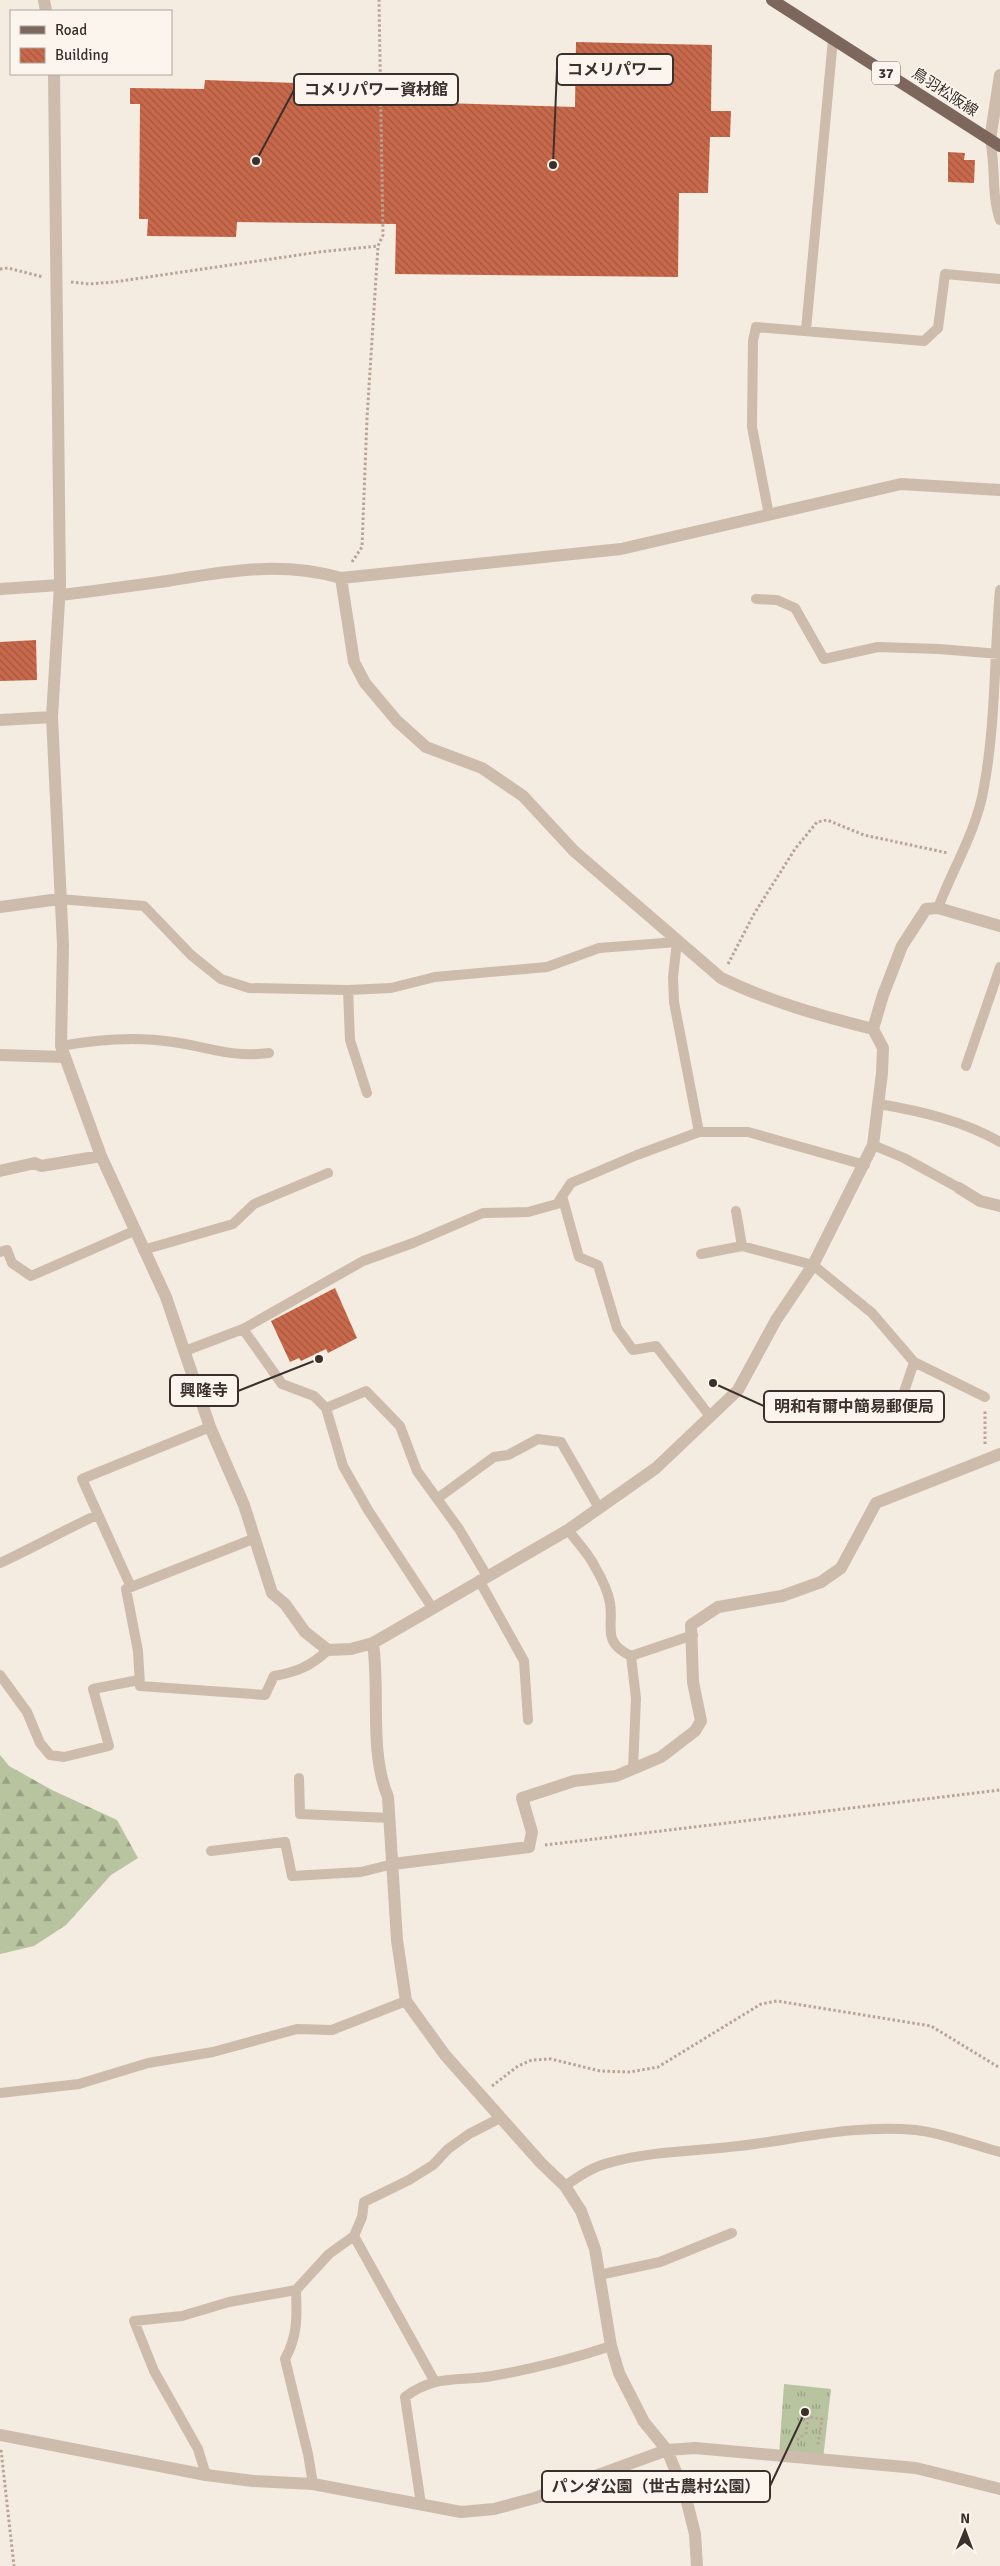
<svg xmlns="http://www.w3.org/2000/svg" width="1000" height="2566" font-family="Signika,'Noto Sans JP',sans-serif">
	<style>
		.grass { fill: url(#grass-tufts) }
		.forest { fill: url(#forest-firs) }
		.building { fill: url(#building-back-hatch) }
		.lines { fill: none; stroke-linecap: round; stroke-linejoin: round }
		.path { stroke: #b9a596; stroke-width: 3; stroke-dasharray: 2.5 2.5; stroke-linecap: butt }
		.service { stroke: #cdbbac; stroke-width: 10 }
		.minor { stroke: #cdbbac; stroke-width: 12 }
		.primary { stroke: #7d675c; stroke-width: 12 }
		.labels { text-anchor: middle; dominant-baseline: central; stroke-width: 4; stroke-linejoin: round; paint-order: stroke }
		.shield { fill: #fbf5ee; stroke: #756b66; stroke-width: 1 }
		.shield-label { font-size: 14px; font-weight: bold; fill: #3b302b }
		.street-label { font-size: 15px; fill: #3b302b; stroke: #fbf5ee }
		.leader { fill: none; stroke: #3b302b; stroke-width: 2 }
		.callout-dot { fill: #3b302b; stroke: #fbf5ee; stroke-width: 2 }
		.callout { fill: #fbf5ee; stroke: #3b302b; stroke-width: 2 }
		.callout-label { font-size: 16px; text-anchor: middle; font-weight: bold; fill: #3b302b }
	</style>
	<defs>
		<pattern id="grass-tufts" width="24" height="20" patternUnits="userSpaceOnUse" patternTransform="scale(1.25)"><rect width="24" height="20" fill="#b8c4a0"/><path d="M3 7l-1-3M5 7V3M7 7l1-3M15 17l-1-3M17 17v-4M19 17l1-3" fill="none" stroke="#97a083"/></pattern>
		<pattern id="forest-firs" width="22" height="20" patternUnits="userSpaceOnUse" patternTransform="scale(1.25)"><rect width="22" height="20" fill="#b8c4a0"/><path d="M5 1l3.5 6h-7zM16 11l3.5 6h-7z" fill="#97a083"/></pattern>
		<pattern id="building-back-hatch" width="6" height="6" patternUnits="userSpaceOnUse" patternTransform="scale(1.25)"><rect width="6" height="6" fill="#c8694b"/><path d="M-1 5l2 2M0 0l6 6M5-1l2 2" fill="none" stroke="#a4573f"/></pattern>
	</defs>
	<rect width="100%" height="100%" fill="#f4ebe1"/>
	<!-- grass -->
	<path class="grass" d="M 784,2384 L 831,2389 L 823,2459 L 779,2455 Z"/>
	<!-- forest -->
	<path class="forest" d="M 0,1755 L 9,1766 L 52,1790 L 117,1820 L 138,1858 L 111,1875 L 66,1925 L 34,1946 L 0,1954 Z"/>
	<!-- building -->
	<path class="building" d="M 576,42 L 712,45 L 711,111 L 731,111 L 730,137 L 710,137 L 708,193 L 679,193 L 678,277 L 395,274 L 396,224 L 237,222 L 236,237 L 147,236 L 148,219 L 139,219 L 140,104 L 130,104 L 130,88 L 204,89 L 205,80 L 296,83 L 296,91 L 373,93 L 373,101 L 575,107 Z
		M 948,152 L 965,153 L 964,160 L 975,160 L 974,183 L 948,182 Z
		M 36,640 L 37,680 L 0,681 L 0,642 Z
		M 335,1288 L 357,1338 L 328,1353 L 326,1349 L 301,1361 L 299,1358 L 290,1362 L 271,1321 Z"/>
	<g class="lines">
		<!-- path -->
		<path class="path" d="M 0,269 L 8,268 L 43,277
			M 71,282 L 89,284 L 114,282 L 319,252 L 378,246 L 383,235 L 379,0
			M 352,562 L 362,547 L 367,418 L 378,246
			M 728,964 L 754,914 L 795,849 L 817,822 L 827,820 L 864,835 L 948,853
			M 985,1444 L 985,1410
			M 545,1845 L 1000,1790
			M 492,2086 L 518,2066 L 532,2060 L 551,2059 L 600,2071 L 630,2072 L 658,2067 L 761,2004 L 777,2001 L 931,2026 L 1000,2068
			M 797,2440 L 806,2433 L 808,2417 L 822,2419 L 818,2445
			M 1,2450 L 14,2566"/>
		<!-- service -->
		<path class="service" d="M 990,140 C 996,166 991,195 1000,220
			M 806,330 L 833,39
			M 769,515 L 752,427 L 753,341 L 756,327 L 924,341 L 938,328 L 945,274 L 1000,279
			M 756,599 L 777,600 L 795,608 L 824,659 L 878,647 L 939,649 L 1000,654
			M 59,899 L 144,906 L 191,955 L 221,979 L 249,988 L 348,990 L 391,988 L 435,977 L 547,967 L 599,948 L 677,942 L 673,977 L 674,1002 L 699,1132
			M 938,908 C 953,868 977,830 984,787 C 996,722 994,655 1000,590
			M 348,990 L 350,1040 L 367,1093
			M 61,1046 C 99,1039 135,1036 173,1042 C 209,1047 231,1058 269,1053
			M 966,1066 L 1000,967
			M 879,1104 C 920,1111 964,1121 1000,1142
			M 873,1145 L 904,1158 L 959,1188
			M 562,1196 L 579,1257 L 598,1265 L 617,1328 L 633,1350 L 656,1346 L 709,1415
			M 736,1211 L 742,1246 L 813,1265 L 872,1313 L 914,1362 L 985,1397
			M 143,1250 L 233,1224 L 254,1204 L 328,1173
			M 0,1252 L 7,1250 L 12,1263 L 31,1276 L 134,1231
			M 701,1254 L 742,1246
			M 243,1329 L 282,1384 L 314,1396 L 326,1408 L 343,1466 L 368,1510 L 433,1609
			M 185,1351 L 243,1329 L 363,1261 L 413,1243 L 483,1213 L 528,1212 L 557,1204 L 571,1183 L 637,1155 L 699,1132 L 748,1132 L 865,1165
			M 900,1404 L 914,1362
			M 326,1408 L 366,1391 L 400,1426 L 417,1471 L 459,1529 L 487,1576
			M 438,1498 L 494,1457 L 508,1455 L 538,1439 L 561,1442 L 599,1508
			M 568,1530 C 577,1542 589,1554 595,1567 C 601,1577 608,1592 610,1603 C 614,1626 601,1642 631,1656 L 693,1635
			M 253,1539 L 126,1589 L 138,1651 L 140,1686 L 265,1695 L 274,1676 C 297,1672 311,1666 328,1650
			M 0,1563 C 33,1548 64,1530 97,1515
			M 479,1580 L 524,1661 L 528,1720
			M 131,1587 L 82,1479 L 210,1427
			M 631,1656 L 636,1698 L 633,1769
			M 0,1675 L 27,1712 L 40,1743 L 50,1755 L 64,1757 L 109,1746 L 93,1689 L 139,1680
			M 299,1778 L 300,1814 L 390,1818
			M 211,1851 L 285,1842 L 292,1876 L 361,1872 L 393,1864
			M 0,2093 L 79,2084 L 148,2063 L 213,2052 L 297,2029 L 332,2030 L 406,2001
			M 565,2186 C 579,2176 594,2166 612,2162 C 653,2151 696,2151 739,2146 C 798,2139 856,2124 916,2130 C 943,2133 973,2145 1000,2152
			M 599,2275 L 660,2262 L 732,2233
			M 435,2382 L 354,2236 L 362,2217 L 364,2202 L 409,2180 L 433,2165 L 448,2149 L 469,2134 L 500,2118
			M 206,2475 L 198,2449 L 154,2371 L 134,2321 L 182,2316 L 229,2302 L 296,2290
			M 313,2484 L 308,2454 L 285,2359 C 298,2336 297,2315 296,2290 L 329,2254 L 354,2236
			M 421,2504 L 405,2397 C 435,2374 458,2382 492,2376 C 532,2369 572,2359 611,2346"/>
		<!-- minor -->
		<path class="minor" d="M 44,0 L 46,11
			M 54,74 L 60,585 L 52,717 L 63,945 L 61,1046 L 101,1156 L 166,1297 L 210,1427 L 244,1505 L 272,1593 L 285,1604 L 305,1632 L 328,1650 L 351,1649 L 373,1643 L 568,1530 L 656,1468 L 738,1390 L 776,1320 L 813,1265 L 873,1145 L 882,1073 L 883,1048 L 873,1029 L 883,995 L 902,946 L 926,909 L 938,908 L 1000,926
			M 990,140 L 1000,75
			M 341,578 L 354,662 L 365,683 L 397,721 L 426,747 L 482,768 L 523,796 L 574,851 L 721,978 C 768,1001 821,1016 873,1029
			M 0,589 L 60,585
			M 60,595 C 96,591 131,586 167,581 C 228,571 281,561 341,578 L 621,549 L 901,484 L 1000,490
			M 0,720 L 52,717
			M 0,907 L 59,899
			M 0,1055 L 64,1057
			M 0,1171 L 35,1163 L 41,1166 L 101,1156
			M 959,1188 L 980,1201 L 1000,1206
			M 373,1643 C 380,1692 369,1752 388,1797 L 397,1940 L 406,2001 L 445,2055 L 541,2163 L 565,2186 L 581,2211 L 595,2249 L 611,2346 L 619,2373 L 644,2422 L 667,2450 L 685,2494 L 695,2534 L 697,2566
			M 393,1864 L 529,1847 L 532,1832 L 522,1798 L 574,1781 L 616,1776 L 661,1757 L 695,1731 L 701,1721 L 693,1682 L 691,1625 L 718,1607 L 782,1596 L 821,1582 L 841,1568 L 876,1503 L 1000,1454
			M 0,2435 L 206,2475 L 253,2481 L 313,2484 L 461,2512 L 494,2509 L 535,2498 L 667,2450 L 695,2448 L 916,2468 L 1000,2489"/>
		<!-- primary -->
		<path class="primary" d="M 772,0 L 1000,146"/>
	</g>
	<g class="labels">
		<!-- shield labels -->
		<rect class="shield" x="872" y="61.5" width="28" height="23" rx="4"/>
		<g class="shield-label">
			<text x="886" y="73">37</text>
		</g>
		<!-- street labels -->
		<g class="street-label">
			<text transform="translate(945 92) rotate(33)">鳥羽松阪線</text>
		</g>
	</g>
	<!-- callouts -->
	<path class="leader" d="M553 165L557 69M256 161L294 90M319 1359L238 1391M713 1383L764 1406M805 2412L770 2486"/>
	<g class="callout-dot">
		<circle cx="553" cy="165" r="5"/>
		<circle cx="256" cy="161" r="5"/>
		<circle cx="319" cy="1359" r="5"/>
		<circle cx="713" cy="1383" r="5"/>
		<circle cx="805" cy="2412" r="5"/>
	</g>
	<g class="callout">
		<rect x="557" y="54" width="116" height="31" rx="5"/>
		<rect x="294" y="74" width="164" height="31" rx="5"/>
		<rect x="170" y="1375" width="68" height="31" rx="5"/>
		<rect x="764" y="1391" width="180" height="31" rx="5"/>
		<rect x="542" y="2471" width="228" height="31" rx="5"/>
	</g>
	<g class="callout-label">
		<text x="615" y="75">コメリパワー</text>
		<text x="376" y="95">コメリパワー資材館</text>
		<text x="204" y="1396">興隆寺</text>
		<text x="854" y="1412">明和有爾中簡易郵便局</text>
		<text x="656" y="2492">パンダ公園（世古農村公園）</text>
	</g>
	<!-- legend -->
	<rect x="10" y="10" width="162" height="65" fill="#fbf5ee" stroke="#aea6a0"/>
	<rect x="20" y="26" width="25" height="8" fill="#7d675c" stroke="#aea6a0"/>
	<text x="55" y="35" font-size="15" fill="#3b302b">Road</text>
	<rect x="20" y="48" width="25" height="15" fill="url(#building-back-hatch)" stroke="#aea6a0"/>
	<text x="55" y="60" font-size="15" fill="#3b302b">Building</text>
	<!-- north arrow -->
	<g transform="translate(965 2531) rotate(1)" stroke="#fbf5ee" stroke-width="4" paint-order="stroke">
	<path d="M0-4L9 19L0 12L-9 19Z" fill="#3b302b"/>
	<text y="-8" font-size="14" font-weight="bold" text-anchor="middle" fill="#3b302b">N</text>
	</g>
</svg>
